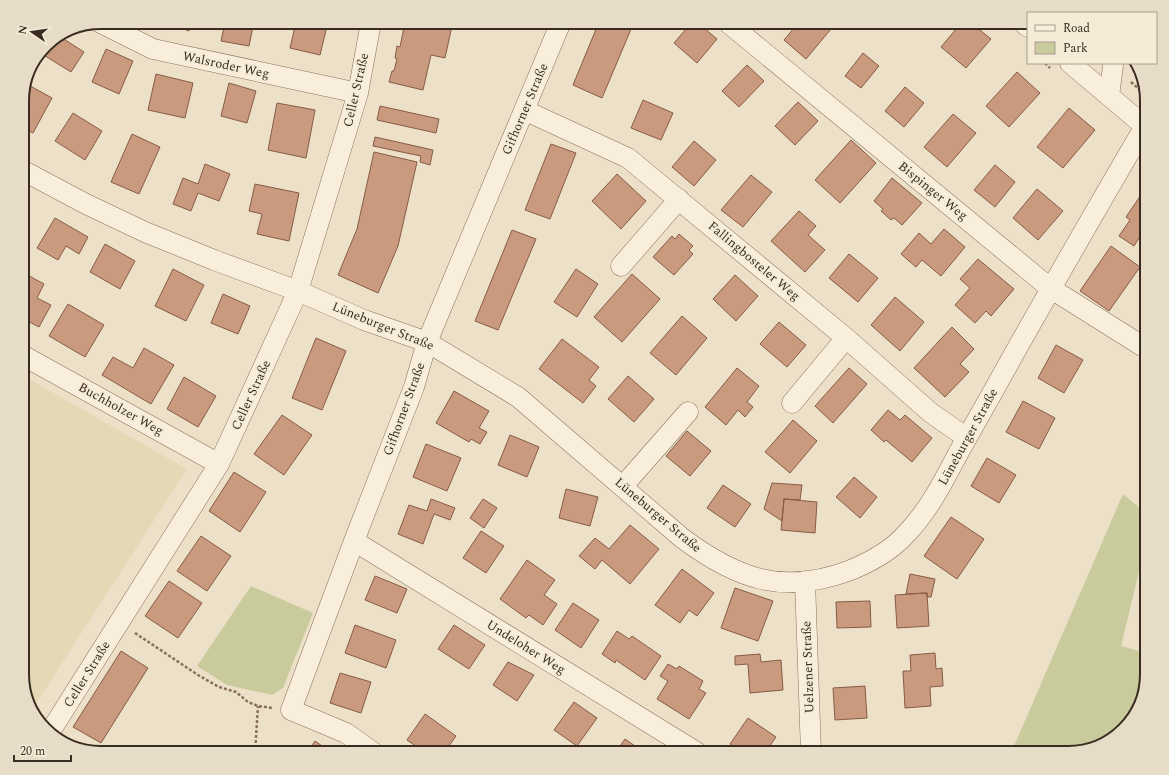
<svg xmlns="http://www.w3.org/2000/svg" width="1169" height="775" font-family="Spectral,serif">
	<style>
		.farmland { fill: #e3d9b5 }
		.green { fill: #c9cb9c }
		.building { fill: #ca9a7f; stroke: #875b44 }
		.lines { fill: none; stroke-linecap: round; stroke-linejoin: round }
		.minor-casing { stroke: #89725d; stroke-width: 21 }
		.path { stroke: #89725d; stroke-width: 2.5; stroke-dasharray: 3 2; stroke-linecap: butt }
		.minor { stroke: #f8eedb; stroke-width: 20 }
		.labels { text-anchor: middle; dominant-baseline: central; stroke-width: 4; stroke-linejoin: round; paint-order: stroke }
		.street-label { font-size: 13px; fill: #3a2b20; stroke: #f5ebd7 }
		.rim { fill: none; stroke: #3a2b20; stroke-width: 2 }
	</style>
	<rect width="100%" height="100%" fill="#ede0c8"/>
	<!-- farmland -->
	<path class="farmland" d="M 22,375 L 187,469 L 37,702 L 27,696 L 22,679 Z"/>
	<!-- green -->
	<path class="green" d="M 1123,494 L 1147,514 L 1147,539 L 1121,646 L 1147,653 L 1147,675 L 1134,718 L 1103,745 L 1069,753 L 1011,753 Z
		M 251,586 L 313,613 L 283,688 L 272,695 L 227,685 L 197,666 Z"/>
	<!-- building -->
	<path class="building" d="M 166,22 L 192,22 L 189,31 Z
		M 225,22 L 254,22 L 249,46 L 221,41 Z
		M 296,22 L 310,22 L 327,26 L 320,55 L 290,48 Z
		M 405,22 L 448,22 L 447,24 L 452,26 L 445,58 L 431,55 L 423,90 L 389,82 L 392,71 L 394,71 L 397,59 L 395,58 L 397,46 L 400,47 Z
		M 599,22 L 634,22 L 602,98 L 573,85 Z
		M 692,22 L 697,22 L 717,39 L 697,63 L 674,43 Z
		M 768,22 L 777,22 L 773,27 Z
		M 799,22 L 822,22 L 831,29 L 806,59 L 784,40 Z
		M 912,22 L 921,22 L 917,27 Z
		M 962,22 L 970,22 L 991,39 L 966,68 L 941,47 Z
		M 59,36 L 84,52 L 71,72 L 42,54 L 49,42 Z
		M 106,49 L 133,61 L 119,94 L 92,82 Z
		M 863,53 L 879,66 L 861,88 L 845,76 Z
		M 747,65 L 764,81 L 739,107 L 722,91 Z
		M 1017,72 L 1040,93 L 1009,127 L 986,106 Z
		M 156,74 L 193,83 L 185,118 L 148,110 Z
		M 25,83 L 52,98 L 33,133 L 22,127 L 22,96 Z
		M 229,83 L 256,91 L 247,123 L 221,116 Z
		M 905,87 L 924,103 L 904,127 L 885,111 Z
		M 643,100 L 673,113 L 661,140 L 631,128 Z
		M 798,102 L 818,121 L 795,145 L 775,126 Z
		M 277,103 L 315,110 L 306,158 L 268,150 Z
		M 380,106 L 439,119 L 436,133 L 377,120 Z
		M 1069,108 L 1095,130 L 1063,168 L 1037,147 Z
		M 73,113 L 102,131 L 85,160 L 55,141 Z
		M 953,114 L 976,133 L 947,167 L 924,147 Z
		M 132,134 L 160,147 L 139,194 L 111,182 Z
		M 375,137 L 433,150 L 430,165 L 420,162 L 421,156 L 373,146 Z
		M 851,140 L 876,163 L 840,203 L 815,180 Z
		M 694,141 L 716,160 L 694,186 L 672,167 Z
		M 551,144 L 576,153 L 550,219 L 525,210 Z
		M 374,152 L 417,162 L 398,246 L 378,293 L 338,275 L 357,229 Z
		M 205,164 L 230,174 L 219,201 L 198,193 L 191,211 L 173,204 L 183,178 L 198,184 Z
		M 995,165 L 1015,182 L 995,207 L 974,190 Z
		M 617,174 L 646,201 L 621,229 L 592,201 Z
		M 751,175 L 772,192 L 743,227 L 721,210 Z
		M 892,178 L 922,203 L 902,225 L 894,218 L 891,220 L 881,211 L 883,209 L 874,201 Z
		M 255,184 L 299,193 L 289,241 L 257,234 L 262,214 L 249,211 Z
		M 1037,189 L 1063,211 L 1038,240 L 1013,218 Z
		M 1145,189 L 1147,190 L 1147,232 L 1144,230 L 1134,246 L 1119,236 L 1130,220 L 1126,217 Z
		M 22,206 L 26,209 L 22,215 Z
		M 799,211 L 816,226 L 808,235 L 825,250 L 805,272 L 771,241 Z
		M 55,218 L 88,237 L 79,254 L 66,246 L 58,260 L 37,248 Z
		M 944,229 L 965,247 L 941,276 L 922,260 L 916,267 L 901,254 L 919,233 L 931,244 Z
		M 512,230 L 536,239 L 498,330 L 475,321 Z
		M 679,234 L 693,246 L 689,250 L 693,254 L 674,275 L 653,257 L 672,236 L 675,239 Z
		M 105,244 L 135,261 L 120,289 L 90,272 Z
		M 1111,246 L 1140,267 L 1109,311 L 1080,291 Z
		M 849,254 L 878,278 L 858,302 L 829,278 Z
		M 978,259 L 1014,289 L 991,316 L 986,311 L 975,323 L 955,305 L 970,288 L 960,279 Z
		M 173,269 L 204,285 L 186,321 L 155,306 Z
		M 576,269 L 598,284 L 577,317 L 554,302 Z
		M 22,272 L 44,284 L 37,298 L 51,305 L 39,327 L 22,318 Z
		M 632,274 L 660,299 L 622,342 L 594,317 Z
		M 735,275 L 758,296 L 736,321 L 713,299 Z
		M 223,294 L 250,306 L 238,334 L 211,323 Z
		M 895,297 L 924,322 L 900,351 L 871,325 Z
		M 68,304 L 104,325 L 85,357 L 49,336 Z
		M 682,316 L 707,338 L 676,375 L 650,353 Z
		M 779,322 L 806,345 L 787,367 L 760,344 Z
		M 952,327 L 974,349 L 960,364 L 969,372 L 945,397 L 914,368 Z
		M 316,338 L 346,351 L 322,410 L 292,398 Z
		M 562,339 L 599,367 L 589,380 L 596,386 L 583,403 L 539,369 Z
		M 1056,345 L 1083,360 L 1064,393 L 1038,378 Z
		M 144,348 L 174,365 L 151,404 L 102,375 L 113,357 L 133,368 Z
		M 737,368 L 759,386 L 747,402 L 753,407 L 745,417 L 738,410 L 726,425 L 705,407 Z
		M 849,368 L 867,384 L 833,423 L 815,406 Z
		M 628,376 L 654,399 L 634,422 L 608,399 Z
		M 184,377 L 216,396 L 198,427 L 167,409 Z
		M 454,391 L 489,411 L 479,428 L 487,432 L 480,444 L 471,439 L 469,442 L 436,423 Z
		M 1023,401 L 1055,418 L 1039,449 L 1006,432 Z
		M 888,410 L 900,420 L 905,415 L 932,438 L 912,462 L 886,440 L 884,442 L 871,430 Z
		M 282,415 L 312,435 L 284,475 L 254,454 Z
		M 793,420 L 817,441 L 790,473 L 765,452 Z
		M 687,431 L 711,451 L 690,476 L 666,456 Z
		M 510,435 L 539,447 L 527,477 L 498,465 Z
		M 426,444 L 461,458 L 447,491 L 413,477 Z
		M 987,458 L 1016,475 L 999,503 L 971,486 Z
		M 234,472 L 266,492 L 240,532 L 209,511 Z
		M 854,477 L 877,497 L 860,518 L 836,497 Z
		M 772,483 L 802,485 L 800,500 L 784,499 L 782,521 L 764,509 Z
		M 723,485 L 751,504 L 735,527 L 707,508 Z
		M 566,489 L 598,497 L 590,526 L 559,518 Z
		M 431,499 L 455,508 L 450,520 L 434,514 L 423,544 L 398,534 L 409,505 L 427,511 Z
		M 483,499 L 497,508 L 484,528 L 470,518 Z
		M 784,499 L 817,502 L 815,533 L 781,530 Z
		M 951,517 L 984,539 L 957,579 L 924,556 Z
		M 630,525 L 659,549 L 630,584 L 602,560 L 595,569 L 579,556 L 595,538 L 609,549 Z
		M 481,531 L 504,546 L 486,573 L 463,558 Z
		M 201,536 L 231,556 L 207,591 L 177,571 Z
		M 527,560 L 555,580 L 544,595 L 557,604 L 543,625 L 529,615 L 526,618 L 500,599 Z
		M 682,569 L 714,593 L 697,616 L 689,610 L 680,623 L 655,605 Z
		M 910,574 L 935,579 L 931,597 L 927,597 L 927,593 L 906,594 Z
		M 375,576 L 407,589 L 397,613 L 365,600 Z
		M 169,581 L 202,603 L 178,638 L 145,616 Z
		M 735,588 L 773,601 L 758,641 L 721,628 Z
		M 927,593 L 929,626 L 897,628 L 895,595 Z
		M 870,601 L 871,627 L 837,628 L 836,602 Z
		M 573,603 L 599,620 L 581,648 L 555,630 Z
		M 355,625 L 396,640 L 386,668 L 345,653 Z
		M 454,625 L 485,645 L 469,669 L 438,649 Z
		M 617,631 L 629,639 L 632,636 L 661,656 L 645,680 L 616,660 L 615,663 L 602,654 Z
		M 121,651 L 148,668 L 101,743 L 73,727 Z
		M 935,653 L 936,669 L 942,668 L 943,686 L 930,687 L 931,706 L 905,708 L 903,671 L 911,671 L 910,655 Z
		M 760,654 L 761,662 L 781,660 L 783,690 L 750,693 L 748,664 L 735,665 L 735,656 Z
		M 508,662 L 534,675 L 517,701 L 493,685 Z
		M 668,664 L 677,669 L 679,666 L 703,681 L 699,689 L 706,693 L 689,719 L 657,699 L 668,681 L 660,676 Z
		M 340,673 L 371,682 L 361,713 L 330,703 Z
		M 865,686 L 867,718 L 835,720 L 833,688 Z
		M 574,702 L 597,718 L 577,746 L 554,730 Z
		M 425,714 L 456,736 L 444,753 L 426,753 L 407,740 Z
		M 748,718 L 776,737 L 765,753 L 743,753 L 730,744 Z
		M 625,739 L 645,753 L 615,753 Z
		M 315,741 L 332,753 L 307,753 Z"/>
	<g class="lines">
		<defs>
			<path id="minor" d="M 99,22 L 153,49 L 358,93
				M 727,22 L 1050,288 L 1147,349
				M 1022,22 L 1028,27
				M 1070,63 L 1147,128
				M 1109,96 L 1113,66
				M 524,110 L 628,158 L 846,338 L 931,413 L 967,438
				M 22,170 L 86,204 L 145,232 L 214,260 L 298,291 L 364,320 L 427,342 L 518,397 L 682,538 C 737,579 783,596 851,570 C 870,562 891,551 905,535 C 929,511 944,480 960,450 C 978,418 997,385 1015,352 C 1058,276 1101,201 1145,126
				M 621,266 L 679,199
				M 22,355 L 219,464
				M 792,403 L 846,338
				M 623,486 L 688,412
				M 354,541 L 698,753
				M 805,581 L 811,753
				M 50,732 L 219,464 L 298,291 L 358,93 L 371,22
				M 374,753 L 346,733 L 291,710 L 354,541 L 414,387 L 427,342 L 561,22"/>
		</defs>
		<!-- minor casing -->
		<use href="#minor" class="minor-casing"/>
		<!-- path -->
		<path class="path" d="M 1045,63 L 1050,68
			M 1131,82 L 1145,94
			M 135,633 L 198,675 L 219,687 L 236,692 L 248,702 L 258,706 L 272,708
			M 255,753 L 258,706"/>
		<!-- minor -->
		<use href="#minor" class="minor"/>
	</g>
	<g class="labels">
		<!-- street labels -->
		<g class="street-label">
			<text transform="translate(226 65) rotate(12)">Walsroder Weg</text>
			<text transform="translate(356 90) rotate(-77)">Celler Straße</text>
			<text transform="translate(525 109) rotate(-67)">Gifhorner Straße</text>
			<text transform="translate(933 191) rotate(39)">Bispinger Weg</text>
			<text transform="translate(754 261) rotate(40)">Fallingbosteler Weg</text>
			<text transform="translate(383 326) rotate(22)">Lüneburger Straße</text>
			<text transform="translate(251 395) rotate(-65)">Celler Straße</text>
			<text transform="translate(121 409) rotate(29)">Buchholzer Weg</text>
			<text transform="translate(404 409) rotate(-70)">Gifhorner Straße</text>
			<text transform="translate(968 437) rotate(-61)">Lüneburger Straße</text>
			<text transform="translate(658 515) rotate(40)">Lüneburger Straße</text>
			<text transform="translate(526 647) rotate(32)">Undeloher Weg</text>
			<text transform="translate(808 667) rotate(-92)">Uelzener Straße</text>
			<text transform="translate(87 674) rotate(-58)">Celler Straße</text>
		</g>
	</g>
	<!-- crop -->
	<path d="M0 0H1169V775H0ZM101 29H1068A72 72 0 0 1 1140 101V674A72 72 0 0 1 1068 746H101A72 72 0 0 1 29 674V101A72 72 0 0 1 101 29Z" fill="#e6dcc8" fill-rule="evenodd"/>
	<path class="rim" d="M101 29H1068A72 72 0 0 1 1140 101V674A72 72 0 0 1 1068 746H101A72 72 0 0 1 29 674V101A72 72 0 0 1 101 29Z"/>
	<!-- legend -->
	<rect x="1027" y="12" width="130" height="52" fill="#f5ebd7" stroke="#aa9e8e"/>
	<rect x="1035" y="25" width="20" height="6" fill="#f8eedb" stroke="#aa9e8e"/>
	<text x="1063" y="32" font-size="12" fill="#3a2b20">Road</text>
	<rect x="1035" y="42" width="20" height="12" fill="#c9cb9c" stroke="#aa9e8e"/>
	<text x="1063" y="52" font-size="12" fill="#3a2b20">Park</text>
	<!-- north arrow -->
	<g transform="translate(32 32) rotate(283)" stroke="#f5ebd7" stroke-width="3" paint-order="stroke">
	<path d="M0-3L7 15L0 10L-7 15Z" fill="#3a2b20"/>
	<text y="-6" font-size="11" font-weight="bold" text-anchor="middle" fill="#3a2b20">N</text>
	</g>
	<!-- scale -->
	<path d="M14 755v6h57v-6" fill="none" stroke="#3a2b20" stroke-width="2"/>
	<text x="20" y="755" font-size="12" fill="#3a2b20" stroke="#f5ebd7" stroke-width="3" paint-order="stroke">20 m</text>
</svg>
